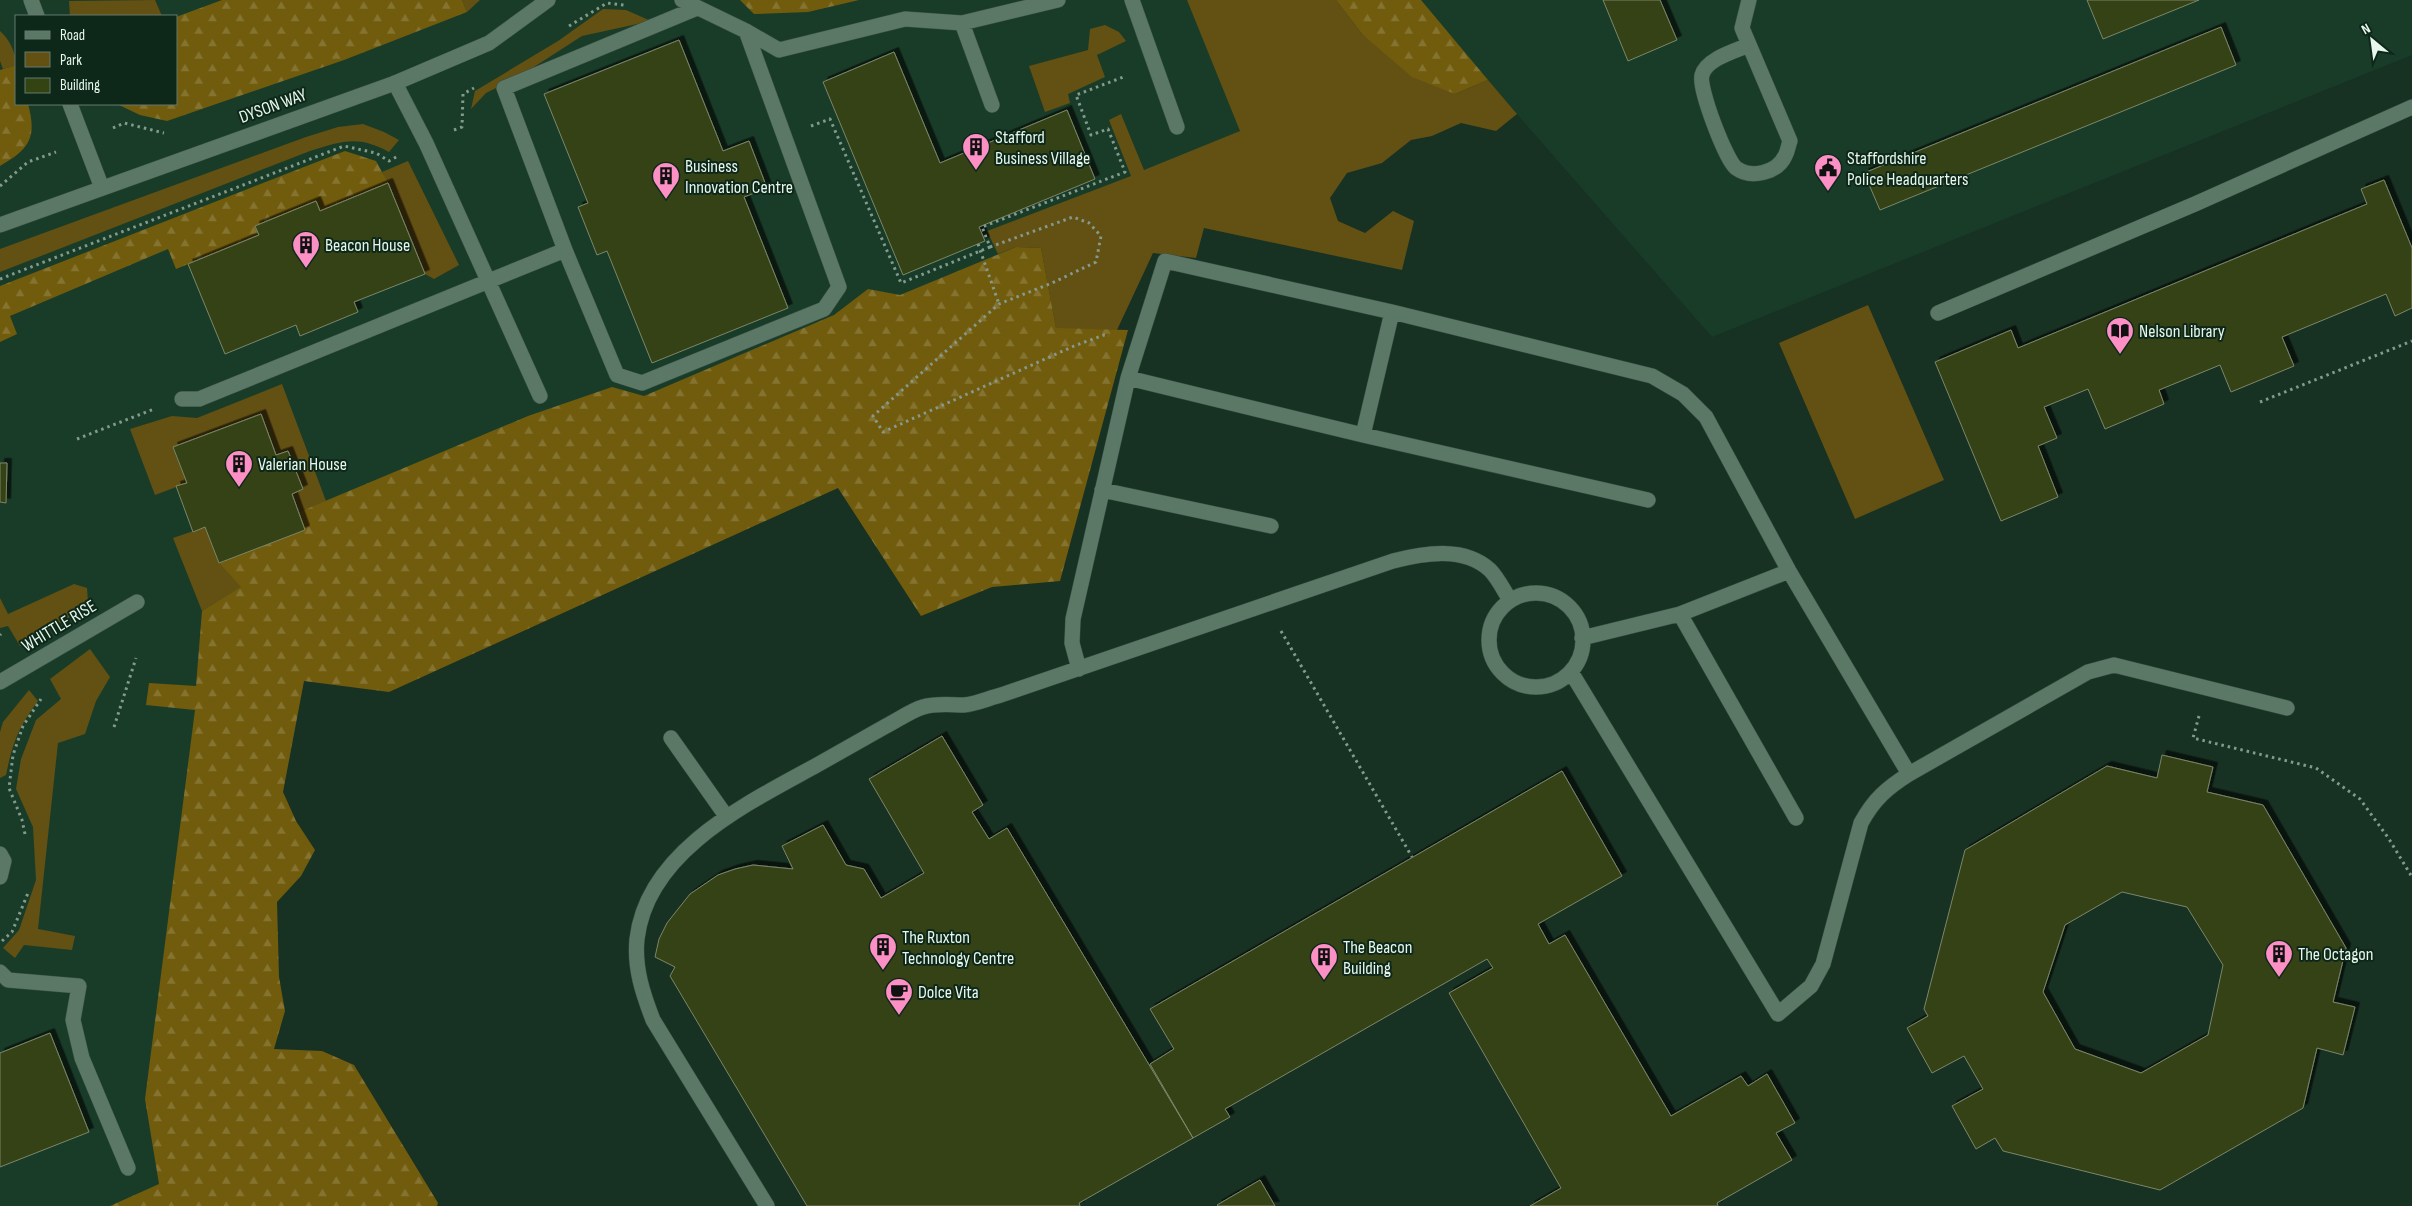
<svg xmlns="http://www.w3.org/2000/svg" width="2412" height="1206" font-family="'Sofia Sans Condensed',sans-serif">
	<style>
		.built { fill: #193c29; fill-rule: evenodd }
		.green { fill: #635013 }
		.forest { fill: url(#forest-firs) }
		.building { fill: #344312; stroke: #7c866b; fill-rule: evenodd; filter: url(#shadow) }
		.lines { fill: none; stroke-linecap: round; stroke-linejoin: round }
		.service-casing { stroke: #384e42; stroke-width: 16 }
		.minor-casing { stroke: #384e42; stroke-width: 16 }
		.tertiary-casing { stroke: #384e42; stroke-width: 16 }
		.path { stroke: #859a8e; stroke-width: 3; stroke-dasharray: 2.5 4; stroke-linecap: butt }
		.service { stroke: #5b7766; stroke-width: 15 }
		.minor { stroke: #5b7766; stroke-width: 15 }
		.tertiary { stroke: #5b7766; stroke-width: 15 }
		.path-bridge { stroke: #859a8e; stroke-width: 3; stroke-dasharray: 2.5 4; stroke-linecap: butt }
		.labels { text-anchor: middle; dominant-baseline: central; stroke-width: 4; stroke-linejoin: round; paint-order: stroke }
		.street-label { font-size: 18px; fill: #e7f7ed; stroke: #0d2719 }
		.poi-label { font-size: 18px; fill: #e7f7ed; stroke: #0d2719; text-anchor: start }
	</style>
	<defs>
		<pattern id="forest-firs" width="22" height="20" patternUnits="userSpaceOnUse" patternTransform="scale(1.25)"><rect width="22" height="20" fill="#715b0d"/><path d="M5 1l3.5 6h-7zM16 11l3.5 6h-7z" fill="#857331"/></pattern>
		<filter id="shadow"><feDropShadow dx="4.5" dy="-4.5" stdDeviation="0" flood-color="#0009"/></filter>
	</defs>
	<rect width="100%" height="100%" fill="#173123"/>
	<!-- built -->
	<path class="built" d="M 0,0 L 2412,0 L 2412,55 L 1712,337 L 1474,65 L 304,681 L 231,1065 L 201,1206 L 0,1206 ZM 16,16 L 176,16 L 176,104 L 16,104 Z"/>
	<!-- green -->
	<path class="green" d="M 155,0 L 162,16 L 70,16 L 69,1 Z
		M 462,0 L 480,0 L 467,12 Z
		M 1187,0 L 1336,0 L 1362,34 L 1455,94 L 1488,80 L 1517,114 L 1496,131 L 1461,123 L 1432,136 L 1411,140 L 1382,163 L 1347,173 L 1330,198 L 1338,221 L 1365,233 L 1393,211 L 1414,221 L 1402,270 L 1204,228 L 1196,258 L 1153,253 L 1117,330 L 1056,329 L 1041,248 L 1016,247 L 998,254 L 987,231 L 1131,176 L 1109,120 L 1121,114 L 1144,170 L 1240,131 Z
		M 603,9 L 626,10 L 651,21 L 582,36 L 520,76 L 486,93 L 471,109 L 475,91 L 558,41 Z
		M 1105,25 L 1119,32 L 1126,41 L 1097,55 L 1105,77 L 1068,94 L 1070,103 L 1045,112 L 1029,66 L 1088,50 L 1090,29 Z
		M 0,31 C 9,39 16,52 16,65 L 3,69 L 0,61 Z
		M 363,124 L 384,132 L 399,140 L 389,152 C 358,135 342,141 310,151 L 0,272 L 0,249 L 306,137 L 338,127 Z
		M 408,161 L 459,265 L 434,279 L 425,274 L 382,172 Z
		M 1868,305 L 1944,480 L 1855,519 L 1779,343 Z
		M 282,384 L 326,501 L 299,512 L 292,494 L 303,489 L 288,451 L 276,455 L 261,414 L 173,448 L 187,483 L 155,495 L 130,429 L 172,416 L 197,418 Z
		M 205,527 L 219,563 L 242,587 L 202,611 L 173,538 Z
		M 74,584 L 87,588 L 88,602 L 72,616 L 20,646 L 8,626 L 0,628 L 0,598 L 8,614 Z
		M 90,649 L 110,677 L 96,701 L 85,734 L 58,743 L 38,929 L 75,936 L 72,950 L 24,945 L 15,958 L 3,948 L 19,930 L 36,880 L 33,827 L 16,789 L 21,759 L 36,720 L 61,699 L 50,679 Z
		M 29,690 L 38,701 C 18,728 13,742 6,775 L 0,778 L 0,732 L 3,722 Z"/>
	<!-- forest -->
	<path class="forest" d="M 222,0 L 462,0 L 467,12 L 344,60 L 167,121 L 140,115 L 117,104 L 176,104 L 176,17 Z
		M 740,0 L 859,0 L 808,12 L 754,14 Z
		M 1336,0 L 1421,0 L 1488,80 L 1455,94 L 1412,77 L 1362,34 Z
		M 16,65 L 16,104 L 28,104 C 37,137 30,149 0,166 L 0,70 Z
		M 345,151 L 376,161 L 388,183 L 320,211 L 316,201 L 255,226 L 259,235 L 176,269 L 168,249 L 10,316 L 17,334 L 0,342 L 0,286 Z
		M 1016,247 L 1041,248 L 1056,328 L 1128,330 L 1060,581 L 992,587 L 921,616 L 838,488 L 389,692 L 304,681 L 283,792 L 296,821 L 315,850 L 301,876 L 277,902 L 279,977 L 285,1011 L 274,1049 L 322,1051 L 354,1065 L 438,1203 L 437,1206 L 110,1206 L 159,1184 L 145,1099 L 195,710 L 146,705 L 149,683 L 196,686 L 202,611 L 241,587 L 219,563 L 305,530 L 299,512 L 528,416 L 612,387 L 644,396 L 834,315 L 868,289 L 900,295 Z"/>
	<!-- building -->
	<path class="building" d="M 1603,0 L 1660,0 L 1677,40 L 1628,61 Z
		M 2087,0 L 2199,0 L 2103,39 Z
		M 2221,27 L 2236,65 L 1880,210 L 1864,173 Z
		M 679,40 L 723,151 L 749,141 L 767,188 L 744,197 L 788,308 L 652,363 L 607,251 L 597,255 L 578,207 L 588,203 L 544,94 Z
		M 894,52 L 940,163 L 1067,110 L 1095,179 L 979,227 L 985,241 L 903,275 L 823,82 Z
		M 2384,180 L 2412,248 L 2412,308 L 2395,316 L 2386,294 L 2282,337 L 2294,366 L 2231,392 L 2220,365 L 2159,390 L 2164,404 L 2105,429 L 2088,389 L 2044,407 L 2057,438 L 2038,446 L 2058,497 L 2001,521 L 1935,362 L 2011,330 L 2018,348 L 2367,204 L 2361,189 Z
		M 388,183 L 425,274 L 354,302 L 358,312 L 300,336 L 296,325 L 225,354 L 188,264 L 259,235 L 255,226 L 316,201 L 320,211 Z
		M 261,414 L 276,455 L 288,451 L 303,489 L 292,494 L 305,530 L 219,563 L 205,527 L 193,532 L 176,486 L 187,483 L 173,447 Z
		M 0,463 L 7,463 L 6,503 L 0,502 Z
		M 942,736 L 983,805 L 972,812 L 989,839 L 1007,828 L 1193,1138 L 1079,1203 L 1080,1206 L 807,1206 L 670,976 L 675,967 L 655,957 L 659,939 L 667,923 L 690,894 L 718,875 L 735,869 L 753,865 L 793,869 L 782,846 L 823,825 L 846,865 L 864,869 L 881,898 L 924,873 L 869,779 Z
		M 2162,755 L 2213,767 L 2207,792 L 2263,805 L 2346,948 L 2333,1002 L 2355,1007 L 2343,1055 L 2317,1048 L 2303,1108 L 2160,1190 L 2003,1151 L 1995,1138 L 1976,1149 L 1952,1106 L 1983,1089 L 1964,1056 L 1932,1073 L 1907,1028 L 1928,1016 L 1924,1009 L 1965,850 L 2107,766 L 2157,778 ZM 2122,892 L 2187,907 L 2223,965 L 2208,1035 L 2141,1073 L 2075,1049 L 2043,992 L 2065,925 Z
		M 1562,771 L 1622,876 L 1538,924 L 1549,944 L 1565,935 L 1671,1116 L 1741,1076 L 1748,1086 L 1767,1074 L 1795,1123 L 1776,1133 L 1792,1160 L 1717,1203 L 1718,1206 L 1530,1206 L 1561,1188 L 1449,993 L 1493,968 L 1487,959 L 1225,1109 L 1230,1117 L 1193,1138 L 1150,1064 L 1174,1049 L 1150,1009 Z
		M 50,1033 L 89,1132 L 0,1167 L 0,1053 Z
		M 1260,1180 L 1275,1206 L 1218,1206 L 1217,1205 Z"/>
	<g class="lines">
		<defs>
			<path id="service" d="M 682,0 L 746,31 L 779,50 L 905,19 L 962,23 L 992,105
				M 1132,0 L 1177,127
				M 1749,0 L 1742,28 L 1790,141 C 1788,146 1788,151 1785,156 C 1777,173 1751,179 1736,168 C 1726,160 1698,88 1702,75 C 1706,59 1735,51 1749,45
				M 697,8 L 504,88 L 565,250 L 617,375 L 642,383 L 824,309 L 839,287 L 746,31
				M 962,23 L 1058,0
				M 395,83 L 426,143 L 540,396
				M 1938,313 L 2195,204 L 2412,107
				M 1128,378 L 1165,261 L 1392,312 L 1652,376 L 1683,394 L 1706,417 L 1789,571 L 1909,774
				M 182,399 L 199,399 L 565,250
				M 1363,435 L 1392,312
				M 1102,490 L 1271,526
				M1489 640a47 47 0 1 1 94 0a47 47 0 1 1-94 0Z
				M 1680,614 L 1796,818
				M 1582,638 L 1680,614 L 1789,571
				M 1079,669 L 1072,643 L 1073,619 L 1128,378 L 1363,435 L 1648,500
				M 1571,672 L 1778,1014 L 1811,986 L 1823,964 L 1861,823 C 1874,799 1887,788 1909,774 L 2088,672 L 2114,665 L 2287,708
				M 0,682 L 137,602
				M 671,738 L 726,816
				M 0,854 L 4,861 L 0,877
				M 0,972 L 8,980 L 79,986 L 73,1020 L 82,1058 L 128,1168
				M 767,1206 L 653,1020 C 643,994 634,968 637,939 C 647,851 748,803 817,765 C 840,752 863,739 886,726 C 898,720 910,711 923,707 C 936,703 951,705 964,705 C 976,704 989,698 1001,695 L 1393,561 C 1424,553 1464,546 1490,570 C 1498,578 1504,591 1510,600"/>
			<path id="minor" d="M 31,0 L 37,16
				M 70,104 L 102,188"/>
			<path id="tertiary" d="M 0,225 L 395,83 L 489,43 L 548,0"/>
		</defs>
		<!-- service casing -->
		<use href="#service" class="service-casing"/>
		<!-- minor casing -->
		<use href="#minor" class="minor-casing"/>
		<!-- tertiary casing -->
		<use href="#tertiary" class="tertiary-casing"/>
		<!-- path -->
		<path class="path" d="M 569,26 L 607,3 L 624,5
			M 811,126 L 830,119 L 901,283 L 990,247 L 982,227 L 1125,172 L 1108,129 L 1091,135 L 1076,95 L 1126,76
			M 113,128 L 124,123 L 164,133
			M 454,130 L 462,127 L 463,94 L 474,88
			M 0,186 L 28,162 L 56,152
			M 990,247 L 1073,217 L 1089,223 L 1101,236 L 1096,262 L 1052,283 L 999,304 L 873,416 L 883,432 L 1074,346 L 1104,335 L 1109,336
			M 0,279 L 344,146 L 376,153 L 389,161 L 398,156
			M 2260,402 L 2412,341
			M 77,439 L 154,409
			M 1281,631 L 1412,857
			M 0,635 L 1,634
			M 2199,716 L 2193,738 L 2316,768 L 2360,799 L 2389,839 L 2412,877
			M 114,727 L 136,658
			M 25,834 L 22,820 L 9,788 L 13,755 L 23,726 L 41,699
			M 2,941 L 12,932 L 28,893"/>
		<!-- service -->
		<use href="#service" class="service"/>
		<!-- minor -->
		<use href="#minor" class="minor"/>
		<!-- tertiary -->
		<use href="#tertiary" class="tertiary"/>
		<!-- path-bridge -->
		<path class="path-bridge" d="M 978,244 L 999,304"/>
	</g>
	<!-- icons -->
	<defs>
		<symbol id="building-pin" viewBox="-11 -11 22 30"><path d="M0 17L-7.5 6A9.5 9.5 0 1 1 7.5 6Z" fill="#fc8fc3" stroke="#0d2719"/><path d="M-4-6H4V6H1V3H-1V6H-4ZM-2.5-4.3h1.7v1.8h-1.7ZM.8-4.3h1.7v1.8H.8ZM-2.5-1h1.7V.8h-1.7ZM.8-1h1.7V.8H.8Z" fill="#111"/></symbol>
		<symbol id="civic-pin" viewBox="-11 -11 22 30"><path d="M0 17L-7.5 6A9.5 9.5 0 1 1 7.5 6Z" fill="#fc8fc3" stroke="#0d2719"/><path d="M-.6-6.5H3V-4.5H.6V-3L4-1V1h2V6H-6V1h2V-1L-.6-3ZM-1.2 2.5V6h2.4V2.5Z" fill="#111"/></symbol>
		<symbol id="library-pin" viewBox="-11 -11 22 30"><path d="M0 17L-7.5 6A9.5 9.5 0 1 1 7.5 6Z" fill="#fc8fc3" stroke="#0d2719"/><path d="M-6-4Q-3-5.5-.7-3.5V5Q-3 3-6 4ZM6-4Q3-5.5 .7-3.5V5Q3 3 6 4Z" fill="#111"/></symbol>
		<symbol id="cafe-pin" viewBox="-11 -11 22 30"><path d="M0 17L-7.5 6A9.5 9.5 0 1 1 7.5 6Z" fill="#fc8fc3" stroke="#0d2719"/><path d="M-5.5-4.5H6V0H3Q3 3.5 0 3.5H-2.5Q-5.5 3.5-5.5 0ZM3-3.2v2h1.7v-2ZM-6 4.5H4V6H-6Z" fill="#111"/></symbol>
	</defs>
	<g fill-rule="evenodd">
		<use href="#building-pin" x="960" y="131" width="32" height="43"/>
		<use href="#civic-pin" x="1812" y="152" width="32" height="43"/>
		<use href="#building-pin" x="650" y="160" width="32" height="43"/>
		<use href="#building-pin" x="290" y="229" width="32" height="43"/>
		<use href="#library-pin" x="2104" y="315" width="32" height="43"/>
		<use href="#building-pin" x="223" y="448" width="32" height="43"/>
		<use href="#building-pin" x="867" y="931" width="32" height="43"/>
		<use href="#building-pin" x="2263" y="938" width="32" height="43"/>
		<use href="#building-pin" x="1308" y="941" width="32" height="43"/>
		<use href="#cafe-pin" x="883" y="976" width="32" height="43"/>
	</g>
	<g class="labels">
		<!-- street labels -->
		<g class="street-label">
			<text transform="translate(273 106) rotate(-20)">DYSON WAY</text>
			<text transform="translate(59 626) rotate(-31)">WHITTLE RISE</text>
		</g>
		<!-- poi labels -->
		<g class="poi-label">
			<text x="995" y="137">Stafford<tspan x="995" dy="21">Business Village</tspan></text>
			<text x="1847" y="158">Staffordshire<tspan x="1847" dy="21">Police Headquarters</tspan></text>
			<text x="685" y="166">Business<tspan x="685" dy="21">Innovation Centre</tspan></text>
			<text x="325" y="245">Beacon House</text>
			<text x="2139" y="331">Nelson Library</text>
			<text x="258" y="464">Valerian House</text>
			<text x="902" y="937">The Ruxton<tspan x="902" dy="21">Technology Centre</tspan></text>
			<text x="1343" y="947">The Beacon<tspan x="1343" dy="21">Building</tspan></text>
			<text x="2298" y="954">The Octagon</text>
			<text x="918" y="992">Dolce Vita</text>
		</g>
	</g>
	<!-- legend -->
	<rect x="15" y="15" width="162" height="90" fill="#0d2719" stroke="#647a6e"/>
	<rect x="25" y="31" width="25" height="8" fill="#5b7766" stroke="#647a6e"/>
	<text x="60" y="40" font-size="15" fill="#e7f7ed">Road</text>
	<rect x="25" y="52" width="25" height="15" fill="#635013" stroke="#647a6e"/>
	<text x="60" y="65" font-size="15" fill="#e7f7ed">Park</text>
	<rect x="25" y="78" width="25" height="15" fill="#344312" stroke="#647a6e"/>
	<text x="60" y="90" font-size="15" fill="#e7f7ed">Building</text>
	<!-- north arrow -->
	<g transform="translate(2372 40) rotate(331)" stroke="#0d2719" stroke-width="4" paint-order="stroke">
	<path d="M0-4L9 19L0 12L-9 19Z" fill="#e7f7ed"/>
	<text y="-8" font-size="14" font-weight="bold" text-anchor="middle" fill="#e7f7ed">N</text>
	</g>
</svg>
